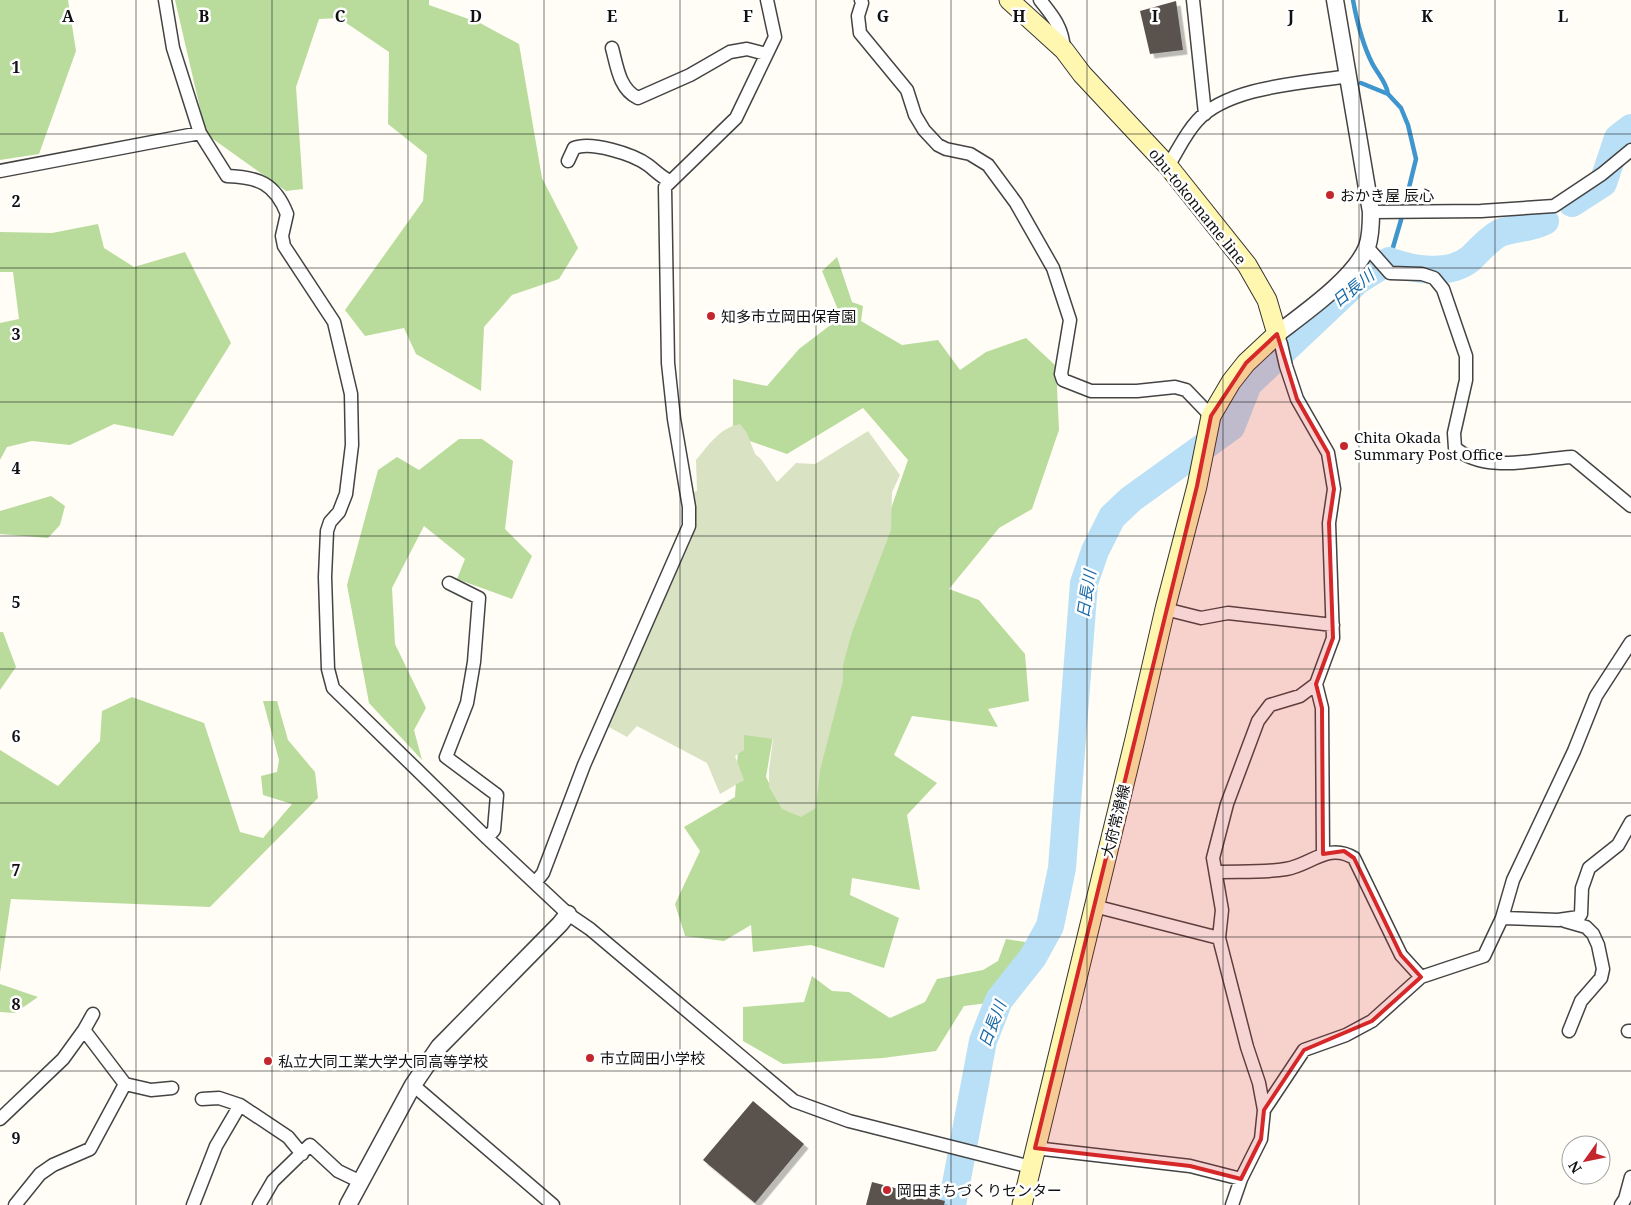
<svg xmlns="http://www.w3.org/2000/svg" width="1631" height="1205" font-family="'Noto Serif','Noto Sans JP',serif">
	<style>
		.forest { fill: #b9dc9c }
		.cemetery { fill: #d9e3c4 }
		.lines { fill: none; stroke-linecap: round; stroke-linejoin: round }
		.stream { stroke: #3f96cf; stroke-width: 4.5 }
		.river { stroke: #b9e0f7; stroke-width: 28 }
		.building { fill: #5a524d; filter: url(#shadow) }
		.minor-casing { stroke: #444; stroke-width: 15 }
		.tertiary-casing { stroke: #444; stroke-width: 19 }
		.secondary-casing { stroke: #333; stroke-width: 21 }
		.minor { stroke: #fff; stroke-width: 12 }
		.tertiary { stroke: #fff; stroke-width: 16 }
		.secondary { stroke: #fff6b0; stroke-width: 19 }
		.marked { fill: #d62828; fill-opacity: 0.2; stroke: #d62828; stroke-width: 4; stroke-linejoin: round }
		.grid { fill: none; stroke: #111; stroke-width: 1; stroke-opacity: 0.55 }
		.poi-dot { fill: #c4262e; stroke: #fff; stroke-width: 2 }
		.labels { text-anchor: middle; dominant-baseline: central; stroke-width: 5; stroke-linejoin: round; paint-order: stroke }
		.poi-label { font-size: 15px; fill: #111; stroke: #fff; text-anchor: start }
		.street-label { font-size: 15px; fill: #111; stroke: #fff }
		.water-label { font-size: 16px; font-style: italic; fill: #1768a6; stroke: #fff }
		.grid-label { font-size: 16px; text-anchor: middle; font-weight: bold; fill: #111; stroke: #fff; stroke-width: 5; stroke-linejoin: round; paint-order: stroke }
	</style>
	<defs>
		<filter id="shadow"><feDropShadow dx="4.5" dy="4.5" stdDeviation="0" flood-color="#0004"/></filter>
	</defs>
	<rect width="100%" height="100%" fill="#fffdf5"/>
	<!-- forest -->
	<path class="forest" d="M 0,0 L 68,0 L 76,51 L 39,154 L 0,160 Z
		M 175,0 L 429,0 L 429,5 L 480,23 L 519,44 L 542,178 L 578,248 L 559,279 L 512,295 L 484,327 L 481,391 L 416,354 L 404,328 L 365,336 L 345,310 L 423,201 L 427,155 L 388,124 L 389,52 L 339,18 L 319,19 L 296,87 L 303,189 L 286,191 L 206,134 Z
		M 98,224 L 104,248 L 134,267 L 185,252 L 231,343 L 173,436 L 114,424 L 70,445 L 32,441 L 7,447 L 0,460 L 0,323 L 19,319 L 13,272 L 0,272 L 0,232 L 52,233 Z
		M 837,257 L 852,302 L 863,306 L 861,321 L 902,345 L 938,340 L 960,370 L 986,352 L 1026,338 L 1056,366 L 1059,430 L 1032,509 L 999,528 L 949,589 L 979,600 L 1025,654 L 1029,701 L 988,709 L 998,727 L 912,716 L 894,755 L 937,783 L 907,815 L 920,890 L 852,878 L 850,895 L 899,918 L 884,968 L 811,945 L 753,952 L 751,925 L 724,941 L 685,936 L 675,904 L 700,851 L 684,827 L 735,797 L 741,702 L 779,701 L 766,777 L 776,797 L 837,680 L 880,540 L 908,460 L 863,408 L 787,454 L 733,435 L 733,379 L 767,386 L 799,349 L 841,317 L 822,271 Z
		M 459,439 L 482,439 L 513,461 L 505,529 L 532,556 L 512,599 L 457,579 L 465,559 L 424,526 L 392,588 L 395,644 L 426,708 L 414,730 L 422,760 L 369,703 L 347,585 L 378,470 L 397,457 L 419,470 Z
		M 51,496 L 65,506 L 60,525 L 48,538 L 0,534 L 0,511 Z
		M 0,632 L 3,632 L 16,667 L 0,690 Z
		M 132,697 L 204,723 L 240,832 L 263,838 L 292,804 L 263,795 L 261,776 L 277,772 L 279,760 L 263,701 L 277,701 L 288,740 L 315,772 L 318,798 L 210,907 L 11,899 L 0,973 L 0,750 L 58,786 L 100,741 L 102,711 Z
		M 1006,939 L 1025,942 L 1030,955 L 1015,972 L 1002,974 L 988,1003 L 964,1006 L 936,1051 L 883,1058 L 783,1064 L 743,1041 L 743,1007 L 804,1002 L 812,976 L 832,991 L 849,992 L 890,1018 L 925,1002 L 937,979 L 983,970 L 998,961 Z
		M 0,984 L 38,997 L 15,1013 L 0,1012 Z"/>
	<!-- cemetery -->
	<path class="cemetery" d="M 740,424 L 747,433 L 755,454 L 761,459 L 777,482 L 796,463 L 815,464 L 868,431 L 900,475 L 892,492 L 891,530 L 851,635 L 843,665 L 843,681 L 820,770 L 816,808 L 801,817 L 782,809 L 769,787 L 769,770 L 773,739 L 744,735 L 744,750 L 735,756 L 744,780 L 720,794 L 707,763 L 637,726 L 627,737 L 607,726 L 693,536 L 696,514 L 693,492 L 697,491 L 696,460 C 709,445 719,428 740,424 Z"/>
	<g class="lines">
		<!-- stream -->
		<path class="stream" d="M 1353,0 C 1357,22 1362,43 1372,63 C 1377,73 1387,83 1388,94
			M 1361,83 L 1388,94 L 1401,108 L 1408,125 L 1416,159 L 1401,220 L 1389,261"/>
		<!-- river -->
		<path class="river" d="M 1572,203 L 1603,183 L 1618,138 L 1631,128
			M 952,1205 L 983,1041 L 999,1000 L 1033,957 L 1050,926 L 1062,868 L 1084,583 L 1095,551 L 1112,517 L 1131,499 L 1231,427 L 1248,384 L 1357,281 L 1389,261 C 1413,270 1449,276 1470,259 C 1480,250 1488,239 1500,233 C 1515,227 1530,229 1545,221"/>
	</g>
	<!-- building -->
	<path class="building" d="M 1176,1 L 1183,50 L 1150,54 L 1140,11 Z
		M 753,1101 L 804,1144 L 755,1203 L 703,1160 Z
		M 872,1182 L 945,1201 L 944,1205 L 866,1205 Z"/>
	<g class="lines">
		<defs>
			<path id="minor" d="M 165,0 L 173,48 L 200,133 L 227,176 C 258,177 275,183 287,214 L 282,236 L 284,246 L 334,322 L 351,394 L 352,445 L 346,494 L 339,512 L 330,522 L 327,531 L 325,577 L 327,640 L 328,669 L 333,688 L 487,838 L 568,914 L 590,929 L 794,1101 L 849,1121 L 1031,1167
				M 861,0 L 862,3 L 858,16 L 860,33 L 907,90 L 915,115 L 924,130 L 938,145 L 946,149 L 970,154 L 988,165 L 1016,203 L 1053,268 L 1070,320 L 1061,374 L 1063,380 L 1091,391 L 1137,391 L 1175,387 L 1186,390 L 1211,416
				M 1040,0 C 1053,16 1063,28 1064,50
				M 1193,0 L 1205,114
				M 612,48 C 617,66 619,89 638,98 L 690,75 L 730,52 L 747,49 L 766,54
				M 568,161 L 574,148 C 591,141 633,154 648,165 C 656,171 661,177 670,181
				M 1168,166 C 1177,152 1185,134 1197,121 C 1228,86 1305,83 1349,76
				M 0,171 L 200,133
				M 1371,212 L 1481,211 L 1554,206 L 1602,174 L 1631,150
				M 1367,247 L 1390,273 L 1422,274 L 1434,278 L 1443,289 L 1466,356 L 1466,380 L 1454,433 L 1455,448 C 1486,474 1535,459 1572,457 L 1631,506
				M 449,583 L 479,598 L 474,662 L 467,703 L 446,757 L 497,795 L 494,830 L 487,838
				M 1165,609 L 1201,618 L 1228,613 L 1333,625
				M 1316,684 L 1322,708 L 1323,854
				M 1216,872 C 1238,871 1263,873 1286,869 C 1311,865 1328,842 1354,858 L 1401,955 L 1421,977
				M 535,883 L 543,873 L 584,765 L 689,526 L 689,507 L 674,419 L 668,363 L 665,187 L 736,118 L 775,37 L 767,0
				M 1094,906 L 1219,938
				M 1502,918 L 1558,920 L 1579,917 L 1581,914 L 1582,888 L 1589,868 L 1618,845 L 1631,822
				M 1565,921 L 1586,927 L 1593,934 L 1598,945 L 1603,969 L 1601,978 L 1581,1001 L 1569,1031
				M 93,1014 L 84,1030 L 125,1084 L 151,1090 L 172,1088
				M 1628,1031 L 1631,1031
				M 413,1085 L 553,1205
				M 202,1099 L 219,1098 L 240,1105
				M 1264,1110 L 1304,1050 L 1346,1035 L 1372,1021 L 1421,977 L 1484,956 L 1502,918 L 1513,880 L 1574,751 L 1596,696 L 1631,642
				M 0,1119 L 63,1059 L 84,1030
				M 1035,1148 L 1190,1166 L 1241,1179
				M 15,1205 L 40,1174 L 53,1165 L 90,1149 L 125,1084
				M 193,1205 L 216,1146 L 240,1105 L 288,1137 L 302,1154
				M 259,1205 L 273,1181 L 310,1145 L 338,1171 L 361,1182
				M 1232,1205 L 1241,1179 L 1261,1139 L 1264,1110 L 1259,1083 L 1247,1047 L 1219,938 L 1222,910 L 1213,858 L 1227,804 L 1258,721 L 1270,705 L 1300,696 L 1316,684 L 1333,638 L 1329,523 L 1334,489 L 1328,453 L 1297,399 L 1286,366 L 1281,344 L 1277,334
				M 1621,1205 L 1625,1199 L 1631,1177"/>
			<path id="tertiary" d="M 1277,334 C 1303,314 1355,278 1367,247 C 1371,236 1371,223 1371,212 L 1335,0
				M 348,1205 L 413,1085 L 439,1047 L 560,924 L 568,914"/>
			<path id="secondary" d="M 1009,0 L 1064,50 L 1082,74 L 1168,166 L 1247,265 L 1267,300 L 1277,334 L 1246,363 L 1231,382 L 1211,416 L 1197,486 L 1165,609 L 1135,739 L 1022,1205"/>
		</defs>
		<!-- minor casing -->
		<use href="#minor" class="minor-casing"/>
		<!-- tertiary casing -->
		<use href="#tertiary" class="tertiary-casing"/>
		<!-- secondary casing -->
		<use href="#secondary" class="secondary-casing"/>
		<!-- minor -->
		<use href="#minor" class="minor"/>
		<!-- tertiary -->
		<use href="#tertiary" class="tertiary"/>
		<!-- secondary -->
		<use href="#secondary" class="secondary"/>
	</g>
	<!-- marked area -->
	<path class="marked" d="M 1277,334 L 1297,399 L 1328,453 L 1334,489 L 1329,523 L 1333,638 L 1316,684 L 1322,708 L 1323,854 L 1344,851 L 1354,858 L 1401,955 L 1421,977 L 1372,1021 L 1304,1050 L 1264,1110 L 1261,1139 L 1241,1179 L 1190,1166 L 1035,1148 L 1197,486 L 1211,416 L 1246,363 Z"/>
	<!-- grid -->
	<path class="grid" d="M 136,0 L 136,1205M 272,0 L 272,1205M 408,0 L 408,1205M 544,0 L 544,1205M 680,0 L 680,1205M 816,0 L 816,1205M 951,0 L 951,1205M 1087,0 L 1087,1205M 1223,0 L 1223,1205M 1359,0 L 1359,1205M 1495,0 L 1495,1205M 0,134 L 1631,134M 0,268 L 1631,268M 0,402 L 1631,402M 0,536 L 1631,536M 0,669 L 1631,669M 0,803 L 1631,803M 0,937 L 1631,937M 0,1071 L 1631,1071"/>
	<!-- markers -->
	<g class="poi-dot">
		<circle cx="1330" cy="195" r="5"/>
		<circle cx="711" cy="316" r="5"/>
		<circle cx="1344" cy="446" r="5"/>
		<circle cx="590" cy="1058" r="5"/>
		<circle cx="268" cy="1061" r="5"/>
		<circle cx="887" cy="1190" r="5"/>
	</g>
	<g class="labels">
		<!-- poi labels -->
		<g class="poi-label">
			<text x="1340" y="195">おかき屋 辰心</text>
			<text x="721" y="316">知多市立岡田保育園</text>
			<text x="1354" y="437">Chita Okada<tspan x="1354" dy="17">Summary Post Office</tspan></text>
			<text x="600" y="1058">市立岡田小学校</text>
			<text x="278" y="1061">私立大同工業大学大同高等学校</text>
			<text x="897" y="1190">岡田まちづくりセンター</text>
		</g>
		<!-- street labels -->
		<g class="street-label">
			<text transform="translate(1198 206) rotate(51)">obu-tokonname line</text>
			<text transform="translate(1115 821) rotate(-76)">大府常滑線</text>
		</g>
		<!-- water labels -->
		<g class="water-label">
			<text transform="translate(1353 288) rotate(-39)">日長川</text>
			<text transform="translate(1086 594) rotate(-81)">日長川</text>
			<text transform="translate(992 1024) rotate(-69)">日長川</text>
		</g>
	</g>
	<g class="grid-label">
		<text x="68" y="22">A</text>
		<text x="204" y="22">B</text>
		<text x="340" y="22">C</text>
		<text x="476" y="22">D</text>
		<text x="612" y="22">E</text>
		<text x="748" y="22">F</text>
		<text x="883" y="22">G</text>
		<text x="1019" y="22">H</text>
		<text x="1155" y="22">I</text>
		<text x="1291" y="22">J</text>
		<text x="1427" y="22">K</text>
		<text x="1563" y="22">L</text>
		<text x="16" y="73">1</text>
		<text x="16" y="207">2</text>
		<text x="16" y="340">3</text>
		<text x="16" y="474">4</text>
		<text x="16" y="608">5</text>
		<text x="16" y="742">6</text>
		<text x="16" y="876">7</text>
		<text x="16" y="1010">8</text>
		<text x="16" y="1144">9</text>
	</g>
	<!-- north arrow -->
	<g transform="translate(1586 1160) rotate(237)"><circle r="24" fill="#ffffff" stroke="#a0a0a0"/>
	<path d="M0-4L9 19L0 12L-9 19Z" fill="#c4262e"/>
	<text y="-8" font-size="14" font-weight="bold" text-anchor="middle" fill="#111111">N</text>
	</g>
</svg>
